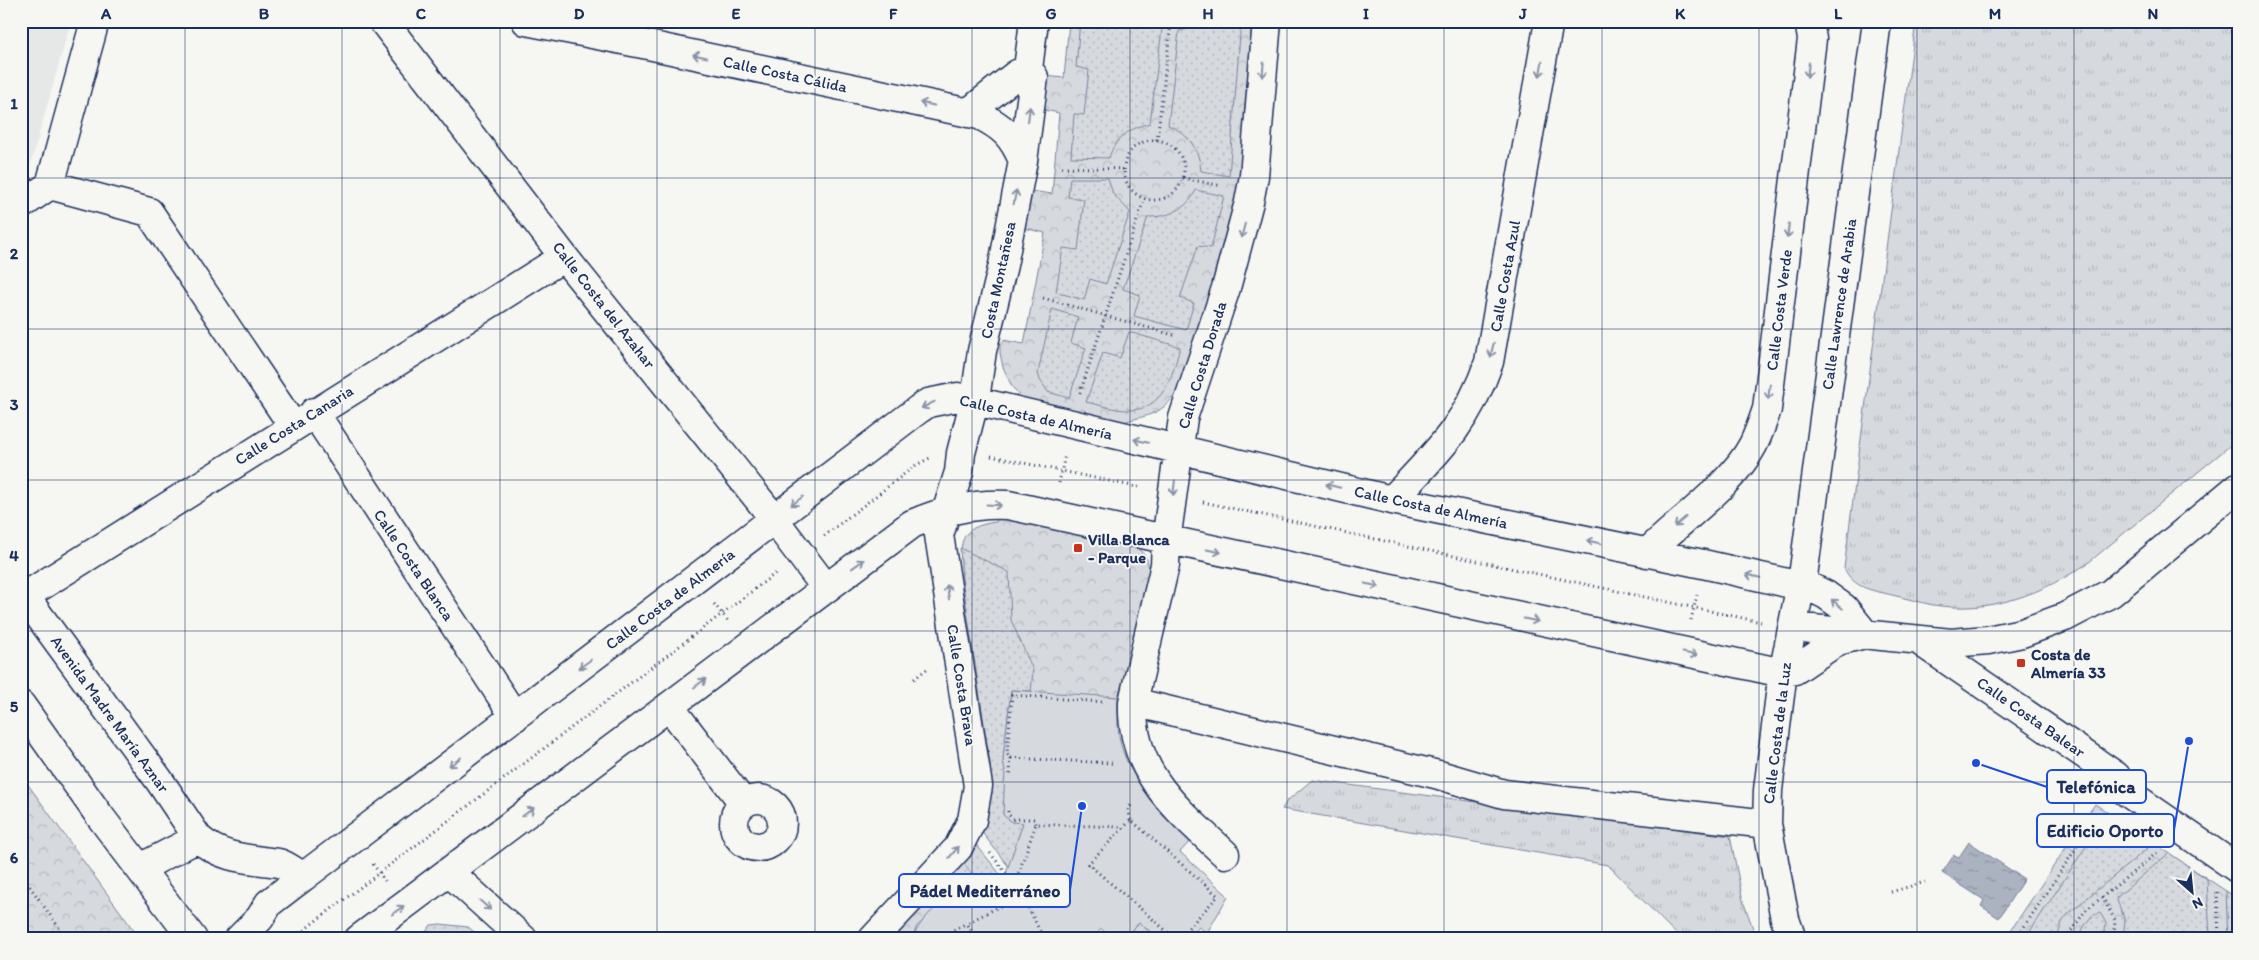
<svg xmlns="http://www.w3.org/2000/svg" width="2259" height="960" font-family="Itim,sans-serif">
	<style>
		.built { fill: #e6e7e7 }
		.grass { fill: url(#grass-tufts); stroke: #78849e }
		.park { fill: url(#park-crowns); stroke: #78849e }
		.garden { fill: url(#garden-dots); stroke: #78849e }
		.pitch { fill: #d6d9dd; stroke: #78849e }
		.water { fill: url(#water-ripples); stroke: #717e99 }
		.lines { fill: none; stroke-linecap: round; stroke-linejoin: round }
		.minor-casing { stroke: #1b2f5e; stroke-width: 31 }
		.path { stroke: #1b2f5e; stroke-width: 3; stroke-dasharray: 1 4; stroke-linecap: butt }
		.minor { stroke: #f6f6f2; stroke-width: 28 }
		.oneway { stroke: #8892a8 }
		.grid { fill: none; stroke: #1b2f5e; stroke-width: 1; stroke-opacity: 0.55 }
		.poi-dot { fill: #c8321e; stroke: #f6f6f2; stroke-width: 2 }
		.labels { text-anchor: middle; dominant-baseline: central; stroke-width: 4; stroke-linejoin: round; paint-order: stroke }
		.street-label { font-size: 16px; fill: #1b2f5e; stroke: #f6f6f2 }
		.poi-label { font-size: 16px; font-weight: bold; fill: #1b2f5e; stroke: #f6f6f2; text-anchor: start }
		.leader { fill: none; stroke: #1d4ed8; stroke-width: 2 }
		.callout-dot { fill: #1d4ed8; stroke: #f6f6f2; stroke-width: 2 }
		.callout { fill: #f6f6f2; stroke: #1d4ed8; stroke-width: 2 }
		.callout-label { font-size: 18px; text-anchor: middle; font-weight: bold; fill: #1b2f5e }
		.neatline { fill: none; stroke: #1b2f5e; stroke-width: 2 }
		.grid-label { font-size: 16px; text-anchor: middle; font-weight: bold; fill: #1b2f5e }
	</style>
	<defs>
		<pattern id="grass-tufts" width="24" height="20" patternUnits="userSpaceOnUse" patternTransform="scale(1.25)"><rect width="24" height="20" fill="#d6d9dd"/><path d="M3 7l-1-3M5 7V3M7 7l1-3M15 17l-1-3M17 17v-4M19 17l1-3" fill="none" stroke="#b7bbc0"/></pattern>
		<pattern id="park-crowns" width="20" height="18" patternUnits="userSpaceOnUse" patternTransform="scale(1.25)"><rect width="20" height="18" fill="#d6d9dd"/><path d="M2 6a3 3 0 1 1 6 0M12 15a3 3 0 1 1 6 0" fill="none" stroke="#b7bbc0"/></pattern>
		<pattern id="garden-dots" width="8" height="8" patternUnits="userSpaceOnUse" patternTransform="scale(1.25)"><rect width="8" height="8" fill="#d6d9dd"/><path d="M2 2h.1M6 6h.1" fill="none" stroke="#b7bbc0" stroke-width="1.8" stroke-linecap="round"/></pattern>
		<pattern id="water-ripples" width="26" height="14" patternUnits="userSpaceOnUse" patternTransform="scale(1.25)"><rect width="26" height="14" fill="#abb2c0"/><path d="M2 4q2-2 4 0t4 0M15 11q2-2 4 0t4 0" fill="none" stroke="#8a919f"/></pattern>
	</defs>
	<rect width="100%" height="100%" fill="#f6f6f2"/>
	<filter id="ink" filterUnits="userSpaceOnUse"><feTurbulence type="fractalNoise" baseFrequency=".02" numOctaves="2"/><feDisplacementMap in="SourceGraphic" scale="10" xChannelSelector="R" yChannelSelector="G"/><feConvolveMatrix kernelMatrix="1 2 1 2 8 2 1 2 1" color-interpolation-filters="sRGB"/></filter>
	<g filter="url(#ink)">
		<!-- built -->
		<path class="built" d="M 21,21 L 71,21 L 24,187 L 21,189 Z"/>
		<!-- grass -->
		<path class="grass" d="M 1916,21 L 2238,21 L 2238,439 L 2088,563 C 2042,594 1990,614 1933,605 C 1919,602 1905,598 1892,595 C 1872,590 1854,589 1844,568 Z
			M 1312,780 L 1730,836 L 1743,901 L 1757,939 L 1681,939 L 1608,865 L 1282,809 L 1287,801 Z
			M 1139,923 L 1160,939 L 1122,939 Z"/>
		<!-- park -->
		<path class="park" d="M 1069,21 L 1252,21 L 1240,174 C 1230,229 1213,282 1196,336 C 1189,358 1184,390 1166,405 C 1151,419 1131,417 1114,426 L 1024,399 L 1012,387 L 1003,367 L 1000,353 L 1000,343 L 1003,340 L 1024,344 L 1045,233 L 1024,228 L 1031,191 L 1052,194 L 1059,113 L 1040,109 L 1044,76 L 1064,78 Z
			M 1000,516 L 1130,544 C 1137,548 1144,552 1147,560 C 1157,586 1126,668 1118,697 L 1107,696 L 1023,823 L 1009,867 L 990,789 L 990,763 L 962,578 C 960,545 956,527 996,522 Z
			M 21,775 L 140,939 L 21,939 Z
			M 2095,804 L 2238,899 L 2238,939 L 2005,939 Z
			M 962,861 L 982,887 L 960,892 L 917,926 L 912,939 L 893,939 Z"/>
		<!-- garden -->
		<path class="garden" d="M 1080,21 L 1142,21 L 1162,29 L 1150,123 C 1131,128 1115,137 1109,158 L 1071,157 L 1074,114 L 1084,115 L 1089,70 L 1076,67 Z
			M 1210,21 L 1241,21 L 1229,176 L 1201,171 C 1199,149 1189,134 1168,125 L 1179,31 L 1197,27 Z
			M 1070,178 L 1108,178 L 1113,194 L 1130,212 L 1106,284 L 1090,279 L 1084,300 L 1056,292 L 1063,248 L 1078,250 L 1084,199 L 1068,197 Z
			M 1196,190 L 1224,196 L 1211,248 L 1198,246 L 1180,298 L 1194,303 L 1186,330 L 1134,316 L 1140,295 L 1123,289 L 1148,217 C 1168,217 1187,210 1196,190 Z
			M 1052,309 L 1078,317 L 1071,343 L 1086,348 L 1069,398 L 1048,392 L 1040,380 L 1038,373 Z
			M 1129,332 L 1180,347 C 1173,374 1164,411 1128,410 C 1115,410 1100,405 1086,402 L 1103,353 L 1120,358 Z
			M 960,548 L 1009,572 L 1011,620 L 1033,670 L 1031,691 L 1011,690 L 1003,759 L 1005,771 L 1023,823 L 1009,867 L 980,830 L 990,789 L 990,763 L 962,578 Z
			M 2108,813 L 2154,843 L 2069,913 L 2062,922 L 2057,939 L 2025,939 Z
			M 975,843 L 1004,879 L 1004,887 L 982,887 L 962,861 Z
			M 2169,853 L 2207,879 L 2210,939 L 2123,939 L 2125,920 L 2116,898 Z
			M 2226,891 L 2238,899 L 2238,939 L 2228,939 Z
			M 2100,913 L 2106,923 L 2104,939 L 2080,939 C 2081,929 2090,914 2100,913 Z
			M 440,924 L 468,927 L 483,939 L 431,939 L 425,933 L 431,925 Z"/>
		<!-- pitch -->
		<path class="pitch" d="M 1011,690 L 1118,697 C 1118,710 1117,723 1119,736 C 1127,781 1162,808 1193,838 L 1180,852 L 1228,896 L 1207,933 L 1199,927 L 1189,939 L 1160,939 L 1139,923 L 1122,939 L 1114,939 L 1101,929 L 1093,939 L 912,939 C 929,901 964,887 1004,886 L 1004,879 L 1023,823 L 1012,822 L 1003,815 L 1005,771 L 1003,759 Z"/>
		<!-- water -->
		<path class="water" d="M 1969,842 L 2024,879 L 1999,918 L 1981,906 L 1984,900 L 1942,873 L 1954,855 L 1959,857 Z"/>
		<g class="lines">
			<defs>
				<path id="minor" d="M 383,21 L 564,257 L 764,506 L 826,588
					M 526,21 L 648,45 L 979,115 C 1003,127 1013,136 1023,161
					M 968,113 L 1017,74 L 1028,69
					M 50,185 L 149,212 L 293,426
					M 21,205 L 50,185 L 95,21
					M 314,412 L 515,717
					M 1392,500 C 1437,452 1467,425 1489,362 L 1549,21
					M 1647,553 C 1679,521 1732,485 1753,445 C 1759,433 1763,421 1767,409 L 1812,39 L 1809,21
					M 21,591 L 159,780 L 198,838
					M 25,596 L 564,257
					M 1793,627 L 1951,643 L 1988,640 L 2022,633 L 2065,617 L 2111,593 L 2238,487
					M 1921,642 L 2116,776 L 2118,786 L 2238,869
					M 1133,702 L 1439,775 L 1504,794 L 1767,824
					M 21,705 L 99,815 L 193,939
					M 669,706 L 744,804
					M734 823a24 24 0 1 1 48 0a24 24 0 1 1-48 0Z
					M 1225,854 C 1178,810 1130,773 1133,702 L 1165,565 L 1166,541 L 1183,418 L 1226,288 L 1249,202 L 1254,176 L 1267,21
					M 140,868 L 198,838 C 221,859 250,859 279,863 C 287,865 296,873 303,877 L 919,409 L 928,403 L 958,397 L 1392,500 L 1703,564 L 1814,589 L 1826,595 L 1844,608 L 1865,634
					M 449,872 L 523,939
					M 239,939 L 260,918 L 269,903 L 303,877
					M 359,939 L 912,524 C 944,510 974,503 1008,505 L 1783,673 L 1795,670 L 1838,641 L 1865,634
					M 873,939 L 958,848 L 972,820 L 978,786 L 939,535 L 959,472 L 961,453 L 975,399 L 982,351 L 1003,265 L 1023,161 L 1034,77 L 1028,69 L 1034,21
					M 1792,939 L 1785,919 L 1767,824 L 1768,790 L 1782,679 L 1804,569 L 1877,21"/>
			</defs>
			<!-- minor casing -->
			<use href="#minor" class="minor-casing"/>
			<!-- path -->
			<path class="path" d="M 1160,21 L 1178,23 L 1192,21
				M1124 170a30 30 0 1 1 60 0a30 30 0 1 1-60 0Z
				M 1157,140 L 1171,23
				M 1062,167 L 1124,169
				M 1183,178 L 1222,186
				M 1043,298 L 1177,336
				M 1080,393 L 1144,199
				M 991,456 L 1142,488
				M 1059,483 L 1065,455
				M 1203,502 L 1761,622
				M 824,536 L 916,465 L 930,458
				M 714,604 L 729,622
				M 1691,620 L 1697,595
				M 914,679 L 927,669
				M 1011,758 L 1112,763
				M 1010,774 L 1011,758 L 1007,754 L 1012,695 L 1102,702
				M 1008,811 L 1008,814 L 1013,819 L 1034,819 L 1036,824
				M 1131,820 L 1128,809 L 1132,804
				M 990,853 L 1006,873 L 1016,880 L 1036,824 L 1123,827
				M 373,864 L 385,881
				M 21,874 L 67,939
				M 1891,892 L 1925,882
				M 2217,892 L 2219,939
				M 2102,897 L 2115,920 L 2114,939
				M 1014,899 L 1024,899 L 1044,939
				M 292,939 L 776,573
				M 936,939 L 967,923
				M 976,939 L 967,923 L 1014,899 L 1016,880
				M 1176,939 L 1088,864 L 1131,820 L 1218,896 L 1178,939
				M 2016,939 L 2100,812
				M 2066,939 L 2085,911 L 2158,852"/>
			<!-- minor -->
			<use href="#minor" class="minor"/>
		</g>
		<!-- one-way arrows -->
		<defs><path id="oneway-shaft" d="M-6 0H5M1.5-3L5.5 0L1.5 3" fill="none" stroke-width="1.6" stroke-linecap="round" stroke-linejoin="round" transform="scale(1.25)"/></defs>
		<g class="oneway">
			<use href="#oneway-shaft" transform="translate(700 56) rotate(-168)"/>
			<use href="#oneway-shaft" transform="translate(1541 69) rotate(100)"/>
			<use href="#oneway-shaft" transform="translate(1263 70) rotate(95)"/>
			<use href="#oneway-shaft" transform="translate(1808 70) rotate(97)"/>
			<use href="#oneway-shaft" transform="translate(927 104) rotate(-168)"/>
			<use href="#oneway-shaft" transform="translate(1029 114) rotate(-83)"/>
			<use href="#oneway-shaft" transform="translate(1015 197) rotate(-79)"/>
			<use href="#oneway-shaft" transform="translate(1243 231) rotate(105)"/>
			<use href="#oneway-shaft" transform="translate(1788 231) rotate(97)"/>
			<use href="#oneway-shaft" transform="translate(1492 350) rotate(104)"/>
			<use href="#oneway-shaft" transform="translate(1769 392) rotate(97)"/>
			<use href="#oneway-shaft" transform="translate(928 405) rotate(154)"/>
			<use href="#oneway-shaft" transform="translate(1141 441) rotate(-167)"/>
			<use href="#oneway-shaft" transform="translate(1333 486) rotate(-167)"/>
			<use href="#oneway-shaft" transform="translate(1174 488) rotate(97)"/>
			<use href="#oneway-shaft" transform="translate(797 501) rotate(143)"/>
			<use href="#oneway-shaft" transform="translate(994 505) rotate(3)"/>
			<use href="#oneway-shaft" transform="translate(1680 522) rotate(139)"/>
			<use href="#oneway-shaft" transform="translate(1594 542) rotate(-168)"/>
			<use href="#oneway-shaft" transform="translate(1214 551) rotate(12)"/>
			<use href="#oneway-shaft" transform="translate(858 564) rotate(-36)"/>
			<use href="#oneway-shaft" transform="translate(1753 576) rotate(-167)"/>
			<use href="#oneway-shaft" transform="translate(1372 585) rotate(12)"/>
			<use href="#oneway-shaft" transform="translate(948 592) rotate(-98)"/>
			<use href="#oneway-shaft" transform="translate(1837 604) rotate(-141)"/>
			<use href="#oneway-shaft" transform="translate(1531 620) rotate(12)"/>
			<use href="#oneway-shaft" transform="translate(1690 654) rotate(11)"/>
			<use href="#oneway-shaft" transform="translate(585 664) rotate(143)"/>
			<use href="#oneway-shaft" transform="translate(700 683) rotate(-37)"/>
			<use href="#oneway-shaft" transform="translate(455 762) rotate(143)"/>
			<use href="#oneway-shaft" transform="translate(528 812) rotate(-37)"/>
			<use href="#oneway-shaft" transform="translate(954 852) rotate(-50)"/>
			<use href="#oneway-shaft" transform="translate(485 905) rotate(42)"/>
			<use href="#oneway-shaft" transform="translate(398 910) rotate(-36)"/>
		</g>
	</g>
	<!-- grid -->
	<path class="grid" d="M 185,21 L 185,939M 342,21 L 342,939M 500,21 L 500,939M 657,21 L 657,939M 815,21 L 815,939M 972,21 L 972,939M 1130,21 L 1130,939M 1287,21 L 1287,939M 1444,21 L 1444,939M 1602,21 L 1602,939M 1759,21 L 1759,939M 1917,21 L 1917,939M 2074,21 L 2074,939M 21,178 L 2238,178M 21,329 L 2238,329M 21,480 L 2238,480M 21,631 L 2238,631M 21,782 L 2238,782"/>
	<!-- markers -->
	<g class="poi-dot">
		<rect x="1073" y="543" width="10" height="10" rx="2.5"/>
		<rect x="2016" y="658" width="10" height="10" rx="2.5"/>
	</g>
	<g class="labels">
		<!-- street labels -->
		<g class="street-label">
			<text transform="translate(785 74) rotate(12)">Calle Costa Cálida</text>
			<text transform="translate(1505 276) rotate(-80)">Calle Costa Azul</text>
			<text transform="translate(998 280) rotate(-78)">Costa Montañesa</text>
			<text transform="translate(1839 304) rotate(-82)">Calle Lawrence de Arabia</text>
			<text transform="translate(604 305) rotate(52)">Calle Costa del Azahar</text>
			<text transform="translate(1779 310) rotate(-83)">Calle Costa Verde</text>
			<text transform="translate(1202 365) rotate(-73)">Calle Costa Dorada</text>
			<text transform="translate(1036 417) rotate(13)">Calle Costa de Almería</text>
			<text transform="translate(294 425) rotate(-32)">Calle Costa Canaria</text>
			<text transform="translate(1431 507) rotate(12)">Calle Costa de Almería</text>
			<text transform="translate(414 565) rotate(56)">Calle Costa Blanca</text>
			<text transform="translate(670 599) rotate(-37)">Calle Costa de Almería</text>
			<text transform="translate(962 685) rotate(81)">Calle Costa Brava</text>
			<text transform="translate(110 714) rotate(54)">Avenida Madre María Aznar</text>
			<text transform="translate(2031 717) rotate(35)">Calle Costa Balear</text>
			<text transform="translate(1777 733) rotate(-83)">Calle Costa de la Luz</text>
		</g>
		<!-- poi labels -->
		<g class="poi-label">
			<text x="1088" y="539">Villa Blanca<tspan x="1088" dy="18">- Parque</tspan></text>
			<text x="2031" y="654">Costa de<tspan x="2031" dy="18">Almería 33</tspan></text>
		</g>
	</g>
	<!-- callouts -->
	<path class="leader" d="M1976 763L2047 787M2189 741L2174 830M1082 806L1070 890"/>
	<g class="callout-dot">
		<circle cx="1976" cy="763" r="5"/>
		<circle cx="2189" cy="741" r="5"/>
		<circle cx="1082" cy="806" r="5"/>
	</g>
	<g class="callout">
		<rect x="2047" y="770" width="99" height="33" rx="5"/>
		<rect x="2037" y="814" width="137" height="33" rx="5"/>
		<rect x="899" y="874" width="171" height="33" rx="5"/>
	</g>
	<g class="callout-label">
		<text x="2096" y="793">Telefónica</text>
		<text x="2105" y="837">Edificio Oporto</text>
		<text x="985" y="897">Pádel Mediterráneo</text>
	</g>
	<!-- margin -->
	<rect width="2259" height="960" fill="none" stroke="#f6f6f2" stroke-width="55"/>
	<!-- north arrow -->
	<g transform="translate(2192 892) rotate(153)" stroke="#f6f6f2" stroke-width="4" paint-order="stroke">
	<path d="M0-4L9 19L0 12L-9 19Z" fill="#1b2f5e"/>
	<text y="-8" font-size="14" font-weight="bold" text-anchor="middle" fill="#1b2f5e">N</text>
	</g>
	<rect x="28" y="28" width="2204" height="904" class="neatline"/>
	<g class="grid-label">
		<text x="106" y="19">A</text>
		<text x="264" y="19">B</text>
		<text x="421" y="19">C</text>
		<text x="579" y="19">D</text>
		<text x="736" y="19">E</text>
		<text x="893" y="19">F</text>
		<text x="1051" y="19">G</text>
		<text x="1208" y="19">H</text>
		<text x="1366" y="19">I</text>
		<text x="1523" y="19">J</text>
		<text x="1680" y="19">K</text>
		<text x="1838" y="19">L</text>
		<text x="1995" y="19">M</text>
		<text x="2153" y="19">N</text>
		<text x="14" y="109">1</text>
		<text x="14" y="259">2</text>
		<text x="14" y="410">3</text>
		<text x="14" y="561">4</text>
		<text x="14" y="712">5</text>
		<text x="14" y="863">6</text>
	</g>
</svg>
